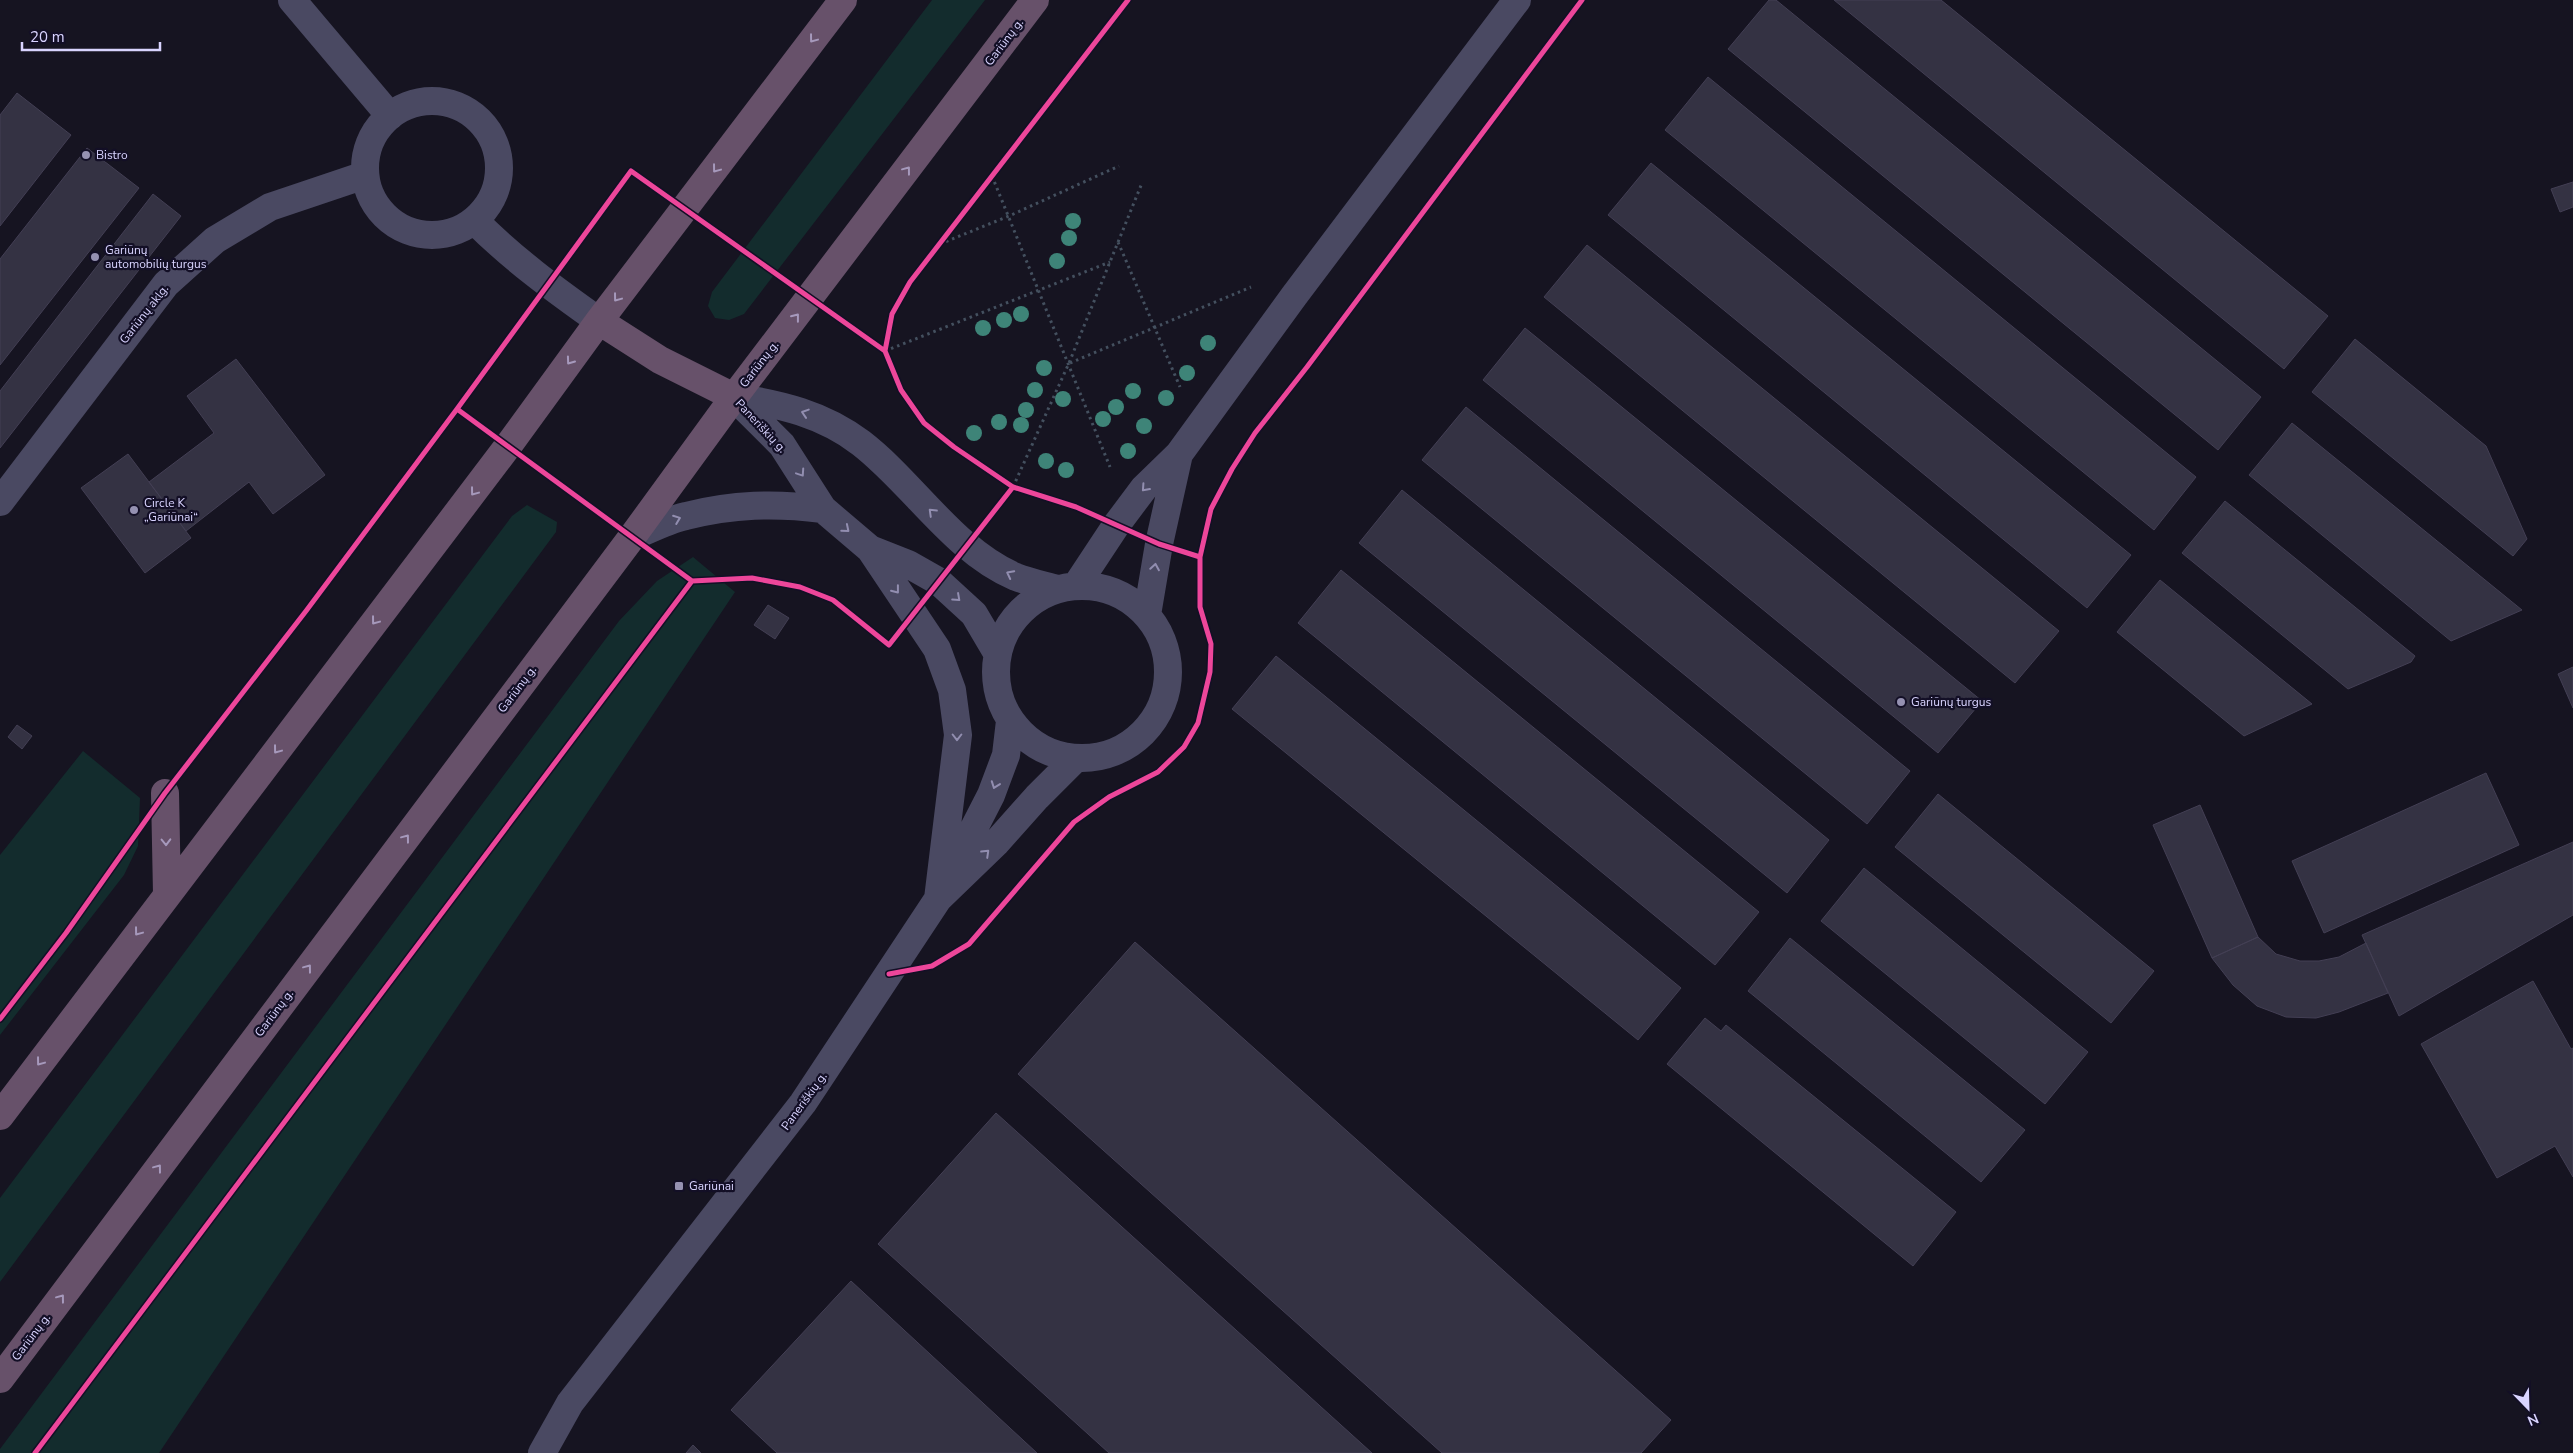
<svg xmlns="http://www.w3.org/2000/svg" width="2573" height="1453" font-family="'Nunito Sans',sans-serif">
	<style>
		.green { fill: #132c2d }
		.building { fill: #343243; stroke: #433f54 }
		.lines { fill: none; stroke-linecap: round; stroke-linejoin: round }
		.path { stroke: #44505f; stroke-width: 3; stroke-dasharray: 2.5 4; stroke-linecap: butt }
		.street { stroke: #4a4962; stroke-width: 28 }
		.highway { stroke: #67516a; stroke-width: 28 }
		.cycleway-casing { stroke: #130f26; stroke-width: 8 }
		.cycleway { stroke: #ed469a; stroke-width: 5 }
		.tree { fill: #3e8478 }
		.oneway { stroke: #a699bc }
		.oneway2 { stroke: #928eb0 }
		.poi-dot { fill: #9591b1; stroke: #130f26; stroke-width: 2 }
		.labels { text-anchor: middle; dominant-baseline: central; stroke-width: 4.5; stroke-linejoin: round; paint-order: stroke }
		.street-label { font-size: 12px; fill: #d9d4ff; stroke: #130f26 }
		.poi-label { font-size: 12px; fill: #d9d4ff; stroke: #130f26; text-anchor: start }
	</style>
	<rect width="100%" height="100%" fill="#161421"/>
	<!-- green -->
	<path class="green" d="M 932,0 L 985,0 L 744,314 L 729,320 L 715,318 L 708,306 L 712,292 Z
		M 527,505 L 557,522 L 556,532 L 0,1282 L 0,1198 L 512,516 Z
		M 693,557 L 735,592 L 159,1453 L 0,1453 L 0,1449 L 619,621 L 657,581 Z
		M 83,751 L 140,798 L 138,846 L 124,875 L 0,1035 L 0,855 Z"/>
	<!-- building -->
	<path class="building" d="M 1769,0 L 1776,0 L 2261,397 L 2218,450 L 1728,49 Z
		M 1834,0 L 1941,0 L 2328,316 L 2284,369 Z
		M 1708,77 L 2196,477 L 2154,530 L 1665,130 Z
		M 17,93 L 71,135 L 0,226 L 0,115 Z
		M 87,148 L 139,188 L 0,365 L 0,259 Z
		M 1651,163 L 2131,555 L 2087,608 L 1608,215 Z
		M 2573,182 L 2573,207 L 2560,212 L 2551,189 Z
		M 153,194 L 181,216 L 0,448 L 0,391 Z
		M 1587,245 L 2059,631 L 2015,683 L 1544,297 Z
		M 1525,328 L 1982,701 L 1938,753 L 1483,380 Z
		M 2355,339 L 2486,446 L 2527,539 L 2513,556 L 2312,392 Z
		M 236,359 L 325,475 L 273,514 L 249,482 L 186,531 L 149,482 L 214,433 L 187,396 Z
		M 1466,407 L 1910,771 L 1867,824 L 1422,460 Z
		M 2292,423 L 2522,610 L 2451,641 L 2249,475 Z
		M 128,454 L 191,538 L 145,573 L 81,488 Z
		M 1402,490 L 1829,840 L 1787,893 L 1359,543 Z
		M 2225,501 L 2415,656 L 2411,662 L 2348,689 L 2182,553 Z
		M 1341,570 L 1759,912 L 1715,965 L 1298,623 Z
		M 2160,580 L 2312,704 L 2244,736 L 2117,632 Z
		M 768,605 L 789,618 L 775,639 L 754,625 Z
		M 1276,656 L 1681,988 L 1638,1040 L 1232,709 Z
		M 2573,667 L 2573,708 L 2558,674 Z
		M 17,725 L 32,736 L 22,749 L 8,737 Z
		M 2486,773 L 2519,845 L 2324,933 L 2292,861 Z
		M 1938,794 L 2154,971 L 2111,1023 L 1895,847 Z
		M 2200,805 L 2258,937 L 2212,958 L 2153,825 Z
		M 2573,842 L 2573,915 L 2399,1016 L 2362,935 Z
		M 1864,868 L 2088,1052 L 2045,1104 L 1821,921 Z
		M 2258,937 L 2276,954 L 2300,961 L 2319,961 L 2339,957 L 2366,943 L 2388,993 L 2339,1012 L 2316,1018 L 2286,1017 L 2257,1006 L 2233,985 L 2212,958 Z
		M 1790,938 L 2025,1130 L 1981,1182 L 1748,991 Z
		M 1135,942 L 1671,1420 L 1641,1453 L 1442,1453 L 1018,1074 Z
		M 2533,981 L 2571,1049 L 2573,1048 L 2573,1177 L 2555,1146 L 2497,1178 L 2421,1044 Z
		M 1705,1018 L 1721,1031 L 1726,1025 L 1956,1212 L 1913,1266 L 1667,1064 Z
		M 996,1113 L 1372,1453 L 1109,1453 L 878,1244 Z
		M 851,1281 L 1037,1453 L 777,1453 L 731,1410 Z
		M 693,1445 L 701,1453 L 686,1453 Z"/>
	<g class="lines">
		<!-- path -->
		<path class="path" d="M 992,176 L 1110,467
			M 1118,242 L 1180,387
			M 940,244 L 1009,216 L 1119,166
			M 885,351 L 1110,262
			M 1070,363 L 1251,287
			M 1013,487 L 1069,363 L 1142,183"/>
		<!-- street -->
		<path class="street" d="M 292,0 L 390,116
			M365 168a67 67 0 1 1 134 0a67 67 0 1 1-134 0Z
			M 475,221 C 513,259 555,290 599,321
			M 734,397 C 780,404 823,414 861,443 C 913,483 954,551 1016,577 C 1029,582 1043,585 1057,589
			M 734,397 L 782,445 L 823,509 L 870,549 L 908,564 L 938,581 L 974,614 L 997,653
			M 0,502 L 166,284 L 215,240 L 270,207 L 365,175
			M 632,537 C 649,530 667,520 686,516 C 733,504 775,503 823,509
			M 870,549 L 937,649 L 952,690 L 958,735 L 938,899
			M 1076,586 L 1117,524 L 1144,488 L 1179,454 L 1294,296 L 1517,0
			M996 672a86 86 0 1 1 172 0a86 86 0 1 1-172 0Z
			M 1147,615 L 1159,544 L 1179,454
			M 948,879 L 991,795 L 1006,755 L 1010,721
			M 542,1453 L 570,1403 L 803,1103 L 938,899 L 996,843 L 1037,797 L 1076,758"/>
		<!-- highway -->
		<path class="highway" d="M 599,321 L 660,360 L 734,397
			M 165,793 L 167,894
			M 0,1116 L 508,446 L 599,321 L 843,0
			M 0,1379 L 632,537 L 734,397 L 1035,0"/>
		<defs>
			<path id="cycleway" d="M 1128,0 L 910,282 L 892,314 L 885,351 L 901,390 L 924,423 L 954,447 L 1013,487 L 1076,507 L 1159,544 L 1200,557
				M 457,409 L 692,581 L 752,578 L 800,587 L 833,600 L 889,645 L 1013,487
				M 889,974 L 932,966 L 969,944 L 1074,822 L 1109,797 L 1158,772 L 1184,747 L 1198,723 L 1210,672 L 1211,644 L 1200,607 L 1200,557 L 1211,509 L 1232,469 L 1255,433 L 1307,367 L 1582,0
				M 0,1019 L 66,933 L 165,793 L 306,611 L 457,409 L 631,171 L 885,351
				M 35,1453 L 692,581"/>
		</defs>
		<!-- cycleway casing -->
		<use href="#cycleway" class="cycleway-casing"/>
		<!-- cycleway -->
		<use href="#cycleway" class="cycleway"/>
	</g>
	<!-- trees -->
	<g class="tree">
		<circle cx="1073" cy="221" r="8"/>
		<circle cx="1069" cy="238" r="8"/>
		<circle cx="1057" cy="261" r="8"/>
		<circle cx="1021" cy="314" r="8"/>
		<circle cx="1004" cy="320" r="8"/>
		<circle cx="983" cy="328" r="8"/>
		<circle cx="1208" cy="343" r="8"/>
		<circle cx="1044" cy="368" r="8"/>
		<circle cx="1187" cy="373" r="8"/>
		<circle cx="1035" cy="390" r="8"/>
		<circle cx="1133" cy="391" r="8"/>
		<circle cx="1166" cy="398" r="8"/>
		<circle cx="1063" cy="399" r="8"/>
		<circle cx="1116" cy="407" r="8"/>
		<circle cx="1026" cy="410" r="8"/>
		<circle cx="1103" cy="419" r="8"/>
		<circle cx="999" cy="422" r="8"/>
		<circle cx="1021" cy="425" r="8"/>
		<circle cx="1144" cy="426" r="8"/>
		<circle cx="974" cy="433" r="8"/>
		<circle cx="1128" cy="451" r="8"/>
		<circle cx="1046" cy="461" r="8"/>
		<circle cx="1066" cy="470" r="8"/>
	</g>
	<!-- one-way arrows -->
	<defs><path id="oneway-chevron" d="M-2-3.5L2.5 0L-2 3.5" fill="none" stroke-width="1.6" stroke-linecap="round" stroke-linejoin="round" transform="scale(1.25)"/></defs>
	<g class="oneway">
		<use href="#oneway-chevron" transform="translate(813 39) rotate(127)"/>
		<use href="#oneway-chevron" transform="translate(716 169) rotate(127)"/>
		<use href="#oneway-chevron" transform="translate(907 170) rotate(-53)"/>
		<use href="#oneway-chevron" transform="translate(617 298) rotate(127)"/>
		<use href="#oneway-chevron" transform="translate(796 317) rotate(-52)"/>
		<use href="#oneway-chevron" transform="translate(570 361) rotate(126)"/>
		<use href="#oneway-chevron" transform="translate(474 492) rotate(127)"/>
		<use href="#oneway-chevron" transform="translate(375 621) rotate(127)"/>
		<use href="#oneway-chevron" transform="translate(277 750) rotate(127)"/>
		<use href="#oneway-chevron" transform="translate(406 838) rotate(-53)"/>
		<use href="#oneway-chevron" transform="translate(166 842) rotate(89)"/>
		<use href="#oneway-chevron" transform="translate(138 932) rotate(127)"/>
		<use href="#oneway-chevron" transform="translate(308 968) rotate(-53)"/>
		<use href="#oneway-chevron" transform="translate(40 1062) rotate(127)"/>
		<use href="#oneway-chevron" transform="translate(158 1168) rotate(-53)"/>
		<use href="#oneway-chevron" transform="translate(61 1298) rotate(-53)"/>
	</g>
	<g class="oneway2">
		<use href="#oneway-chevron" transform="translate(805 413) rotate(-162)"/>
		<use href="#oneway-chevron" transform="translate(801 473) rotate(56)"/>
		<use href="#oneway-chevron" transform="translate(1145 488) rotate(132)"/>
		<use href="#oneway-chevron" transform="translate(932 512) rotate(-136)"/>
		<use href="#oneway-chevron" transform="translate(677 519) rotate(-21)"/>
		<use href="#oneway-chevron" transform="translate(846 529) rotate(40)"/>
		<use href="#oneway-chevron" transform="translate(1155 567) rotate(-81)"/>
		<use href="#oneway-chevron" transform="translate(1010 574) rotate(-153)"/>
		<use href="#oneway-chevron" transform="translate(896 590) rotate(52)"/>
		<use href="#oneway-chevron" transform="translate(957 598) rotate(42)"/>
		<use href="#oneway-chevron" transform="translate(957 737) rotate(90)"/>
		<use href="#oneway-chevron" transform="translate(995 785) rotate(110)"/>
		<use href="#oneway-chevron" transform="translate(986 853) rotate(-44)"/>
	</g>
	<!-- markers -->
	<g class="poi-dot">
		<circle cx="86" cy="155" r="5"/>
		<circle cx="95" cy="257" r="5"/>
		<circle cx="134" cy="510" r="5"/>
		<circle cx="1901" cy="702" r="5"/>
		<rect x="674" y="1181" width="10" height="10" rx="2.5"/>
	</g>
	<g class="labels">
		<!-- street labels -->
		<g class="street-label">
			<text transform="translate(1004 42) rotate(-53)">Gariūnų g.</text>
			<text transform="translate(144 314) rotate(-52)">Gariūnų aklg.</text>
			<text transform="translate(759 364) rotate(-52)">Gariūnų g.</text>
			<text transform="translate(761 426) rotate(47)">Paneriškių g.</text>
			<text transform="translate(517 689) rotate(-53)">Gariūnų g.</text>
			<text transform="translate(274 1013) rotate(-53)">Gariūnų g.</text>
			<text transform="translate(804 1101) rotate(-54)">Paneriškių g.</text>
			<text transform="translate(31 1337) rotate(-53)">Gariūnų g.</text>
		</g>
		<!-- poi labels -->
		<g class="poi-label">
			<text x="96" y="155">Bistro</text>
			<text x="105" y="250">Gariūnų<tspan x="105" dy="14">automobilių turgus</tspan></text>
			<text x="144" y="503">Circle K<tspan x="144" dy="14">„Gariūnai“</tspan></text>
			<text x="1911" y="702">Gariūnų turgus</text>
			<text x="689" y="1186">Gariūnai</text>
		</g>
	</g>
	<!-- north arrow -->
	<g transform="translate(2528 1408) rotate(157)" stroke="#130f26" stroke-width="4" paint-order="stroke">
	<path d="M0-4L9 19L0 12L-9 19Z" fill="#d9d4ff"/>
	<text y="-8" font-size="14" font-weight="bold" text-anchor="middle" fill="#d9d4ff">N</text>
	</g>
	<!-- scale -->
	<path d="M22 42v8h138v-8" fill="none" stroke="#d9d4ff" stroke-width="2.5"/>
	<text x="30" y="42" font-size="15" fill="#d9d4ff" stroke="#130f26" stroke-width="4" paint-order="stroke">20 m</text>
</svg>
